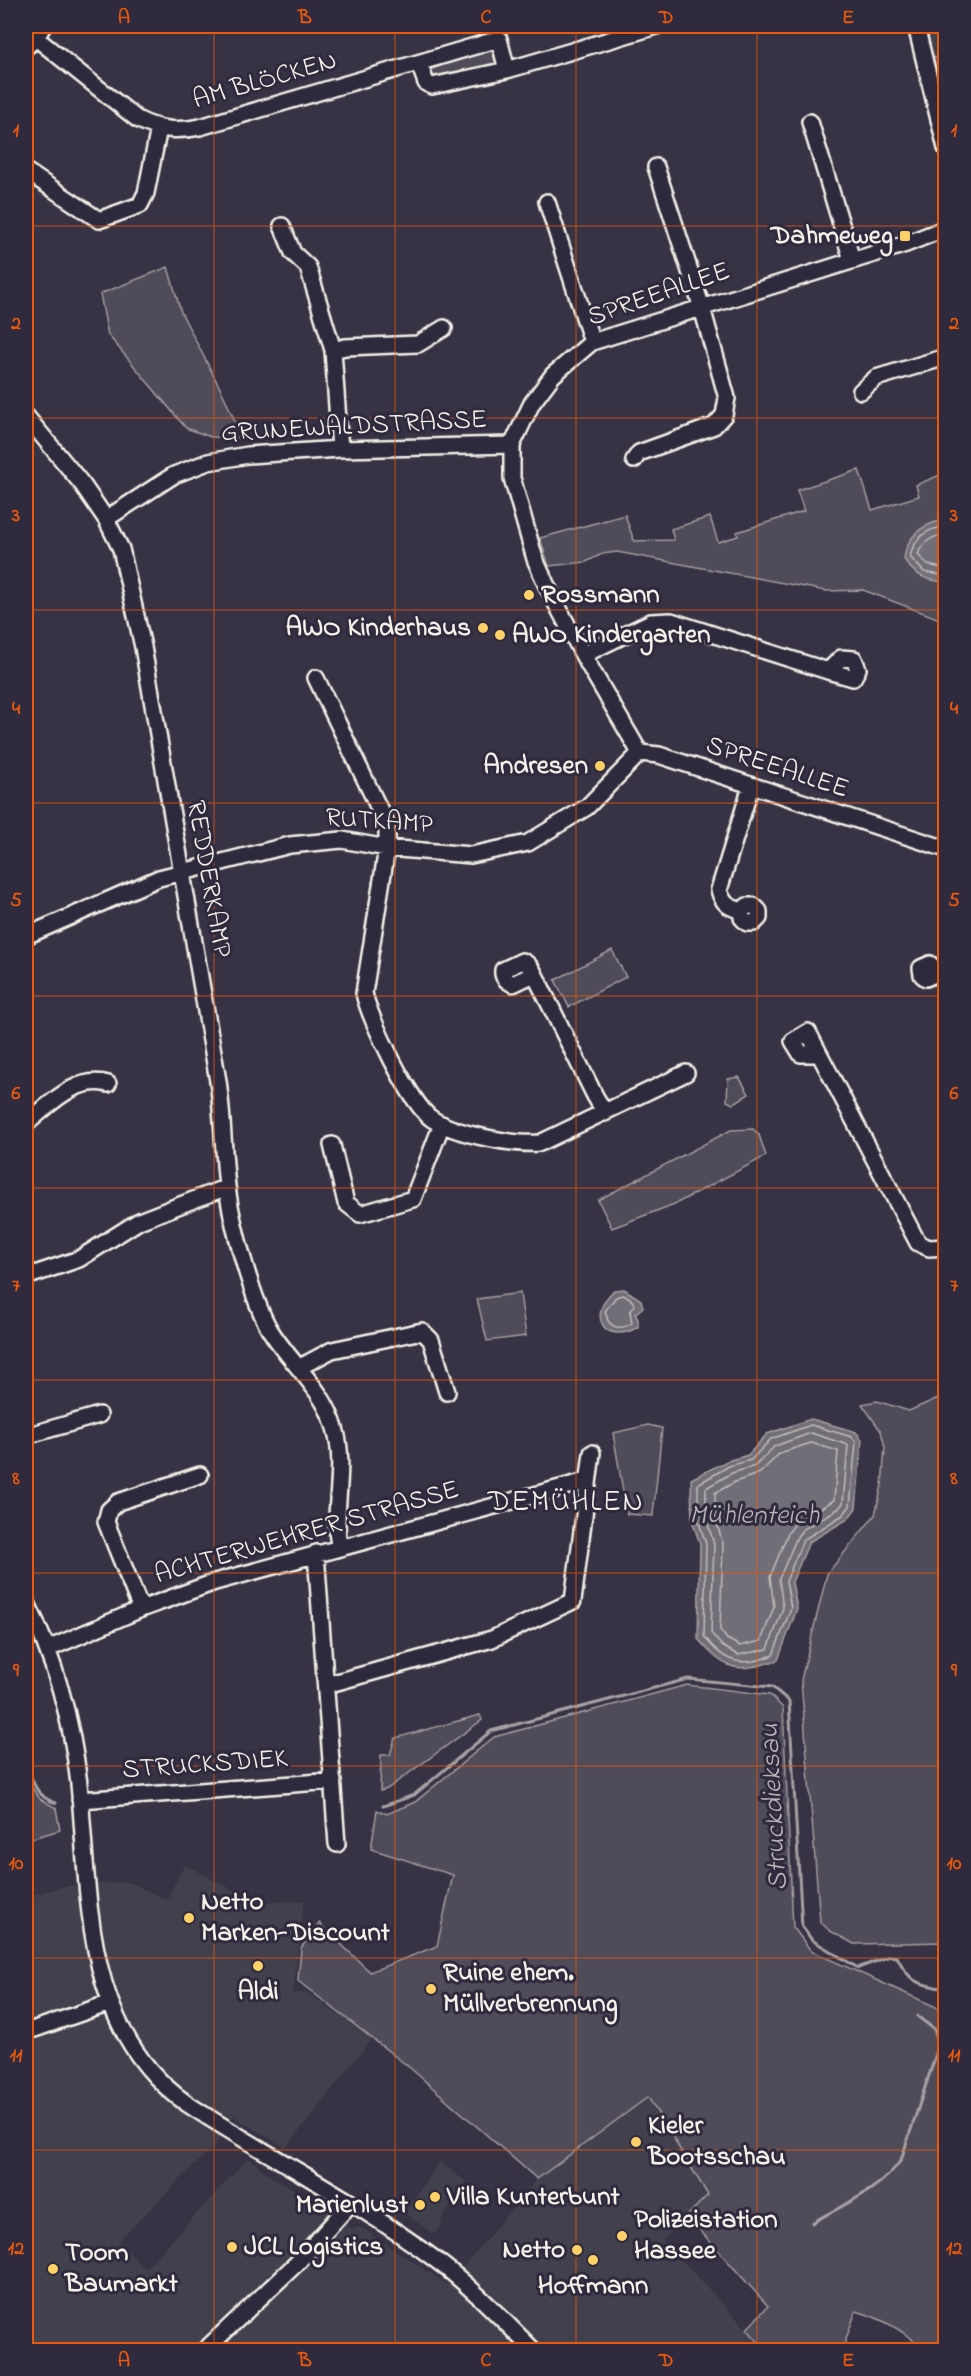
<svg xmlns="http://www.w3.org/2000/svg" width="971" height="2376" font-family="'Indie Flower',sans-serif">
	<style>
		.built { fill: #433f4e }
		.green { fill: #504b59; stroke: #a29ea0; stroke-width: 1.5 }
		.water { fill: #726e77; stroke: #a6a2a4; stroke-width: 1.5 }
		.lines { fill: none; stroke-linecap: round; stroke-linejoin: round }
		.shore { stroke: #c0bdbb; stroke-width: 1.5 }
		.stream { stroke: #a6a2a4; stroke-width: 3 }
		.minor-casing { stroke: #f4f1e8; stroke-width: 20 }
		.minor { stroke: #2f2a3d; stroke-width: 15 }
		.grid { fill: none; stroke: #e8590c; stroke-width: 1.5; stroke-opacity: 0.55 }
		.poi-dot { fill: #ffd166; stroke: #2f2a3d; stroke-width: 2 }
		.labels { text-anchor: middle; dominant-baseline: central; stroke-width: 6; stroke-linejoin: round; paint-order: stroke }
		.street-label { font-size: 27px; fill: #f4f1e8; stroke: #2f2a3d }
		.poi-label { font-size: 27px; font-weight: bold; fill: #f4f1e8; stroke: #2f2a3d; text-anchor: start }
		.water-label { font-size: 28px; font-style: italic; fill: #bab6b5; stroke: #2f2a3d }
		.quarter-label { font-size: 30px; letter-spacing: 1.5px; fill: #f4f1e8; stroke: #2f2a3d }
		.neatline { fill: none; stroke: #e8590c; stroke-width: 2 }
		.grid-label { font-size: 20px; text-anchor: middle; font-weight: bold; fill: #e8590c }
	</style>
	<rect width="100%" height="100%" fill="#373244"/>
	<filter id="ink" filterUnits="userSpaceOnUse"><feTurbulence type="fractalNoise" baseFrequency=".0167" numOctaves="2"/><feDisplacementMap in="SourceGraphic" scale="12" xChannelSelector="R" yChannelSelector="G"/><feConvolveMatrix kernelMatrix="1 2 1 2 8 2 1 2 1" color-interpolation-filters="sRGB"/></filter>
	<g filter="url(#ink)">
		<!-- built -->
		<path class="built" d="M 924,26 L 945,26 L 945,59 L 931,57 Z
			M 184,1864 L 256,1902 L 304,1901 L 293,1993 L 308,1993 L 372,2039 L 286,2148 L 233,2116 L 218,2142 L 118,2241 L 145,2269 L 248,2158 L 274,2178 L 325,2207 L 352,2229 L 360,2227 L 448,2285 L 537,2179 L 648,2097 L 708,2195 L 663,2240 L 766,2350 L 26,2350 L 26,1897 L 64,1886 L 129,1882 L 167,1900 Z
			M 439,2162 L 467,2182 L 441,2220 L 443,2222 L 434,2234 L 404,2213 Z"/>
		<!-- green -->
		<path class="green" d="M 492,49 L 498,69 L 434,81 L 426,71 Z
			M 931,57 L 945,59 L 945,73 L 934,71 Z
			M 168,267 L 181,312 L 224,396 L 242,438 L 211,437 L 186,428 L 108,335 L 100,294 Z
			M 859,470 L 872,510 L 919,496 L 916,485 L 945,473 L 945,621 L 863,590 L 826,591 L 617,552 L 602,554 L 586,562 L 549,566 L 540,538 L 625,515 L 634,541 L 674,540 L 671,529 L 710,517 L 718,542 L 738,536 L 737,532 L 804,511 L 797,490 Z
			M 612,950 L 626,977 L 569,1007 L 555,980 Z
			M 739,1077 L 749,1094 L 733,1104 L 727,1101 L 728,1079 Z
			M 753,1129 L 759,1135 L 766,1156 L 677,1203 L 612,1228 L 598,1200 L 731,1130 Z
			M 520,1293 L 526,1336 L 487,1341 L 477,1299 Z
			M 945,1395 L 945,1942 L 854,1944 L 830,1931 L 820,1922 L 801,1680 L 827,1574 L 875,1515 L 882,1485 L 885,1447 L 881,1431 L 862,1404 L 877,1401 L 909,1411 Z
			M 648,1425 L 662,1428 L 653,1516 L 627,1514 L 613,1433 Z
			M 687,1685 L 770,1695 L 783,1708 L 793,1927 L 811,1951 L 945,2011 L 945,2350 L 924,2350 C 906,2332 881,2318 856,2311 L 842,2350 L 766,2350 L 747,2329 L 768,2306 L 687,2216 L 708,2195 L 648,2097 L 537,2179 L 409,2067 L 298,1981 L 301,1948 L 319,1923 L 370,1972 L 437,1946 L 453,1875 L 371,1849 L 377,1810 L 387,1814 L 415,1802 L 494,1737 Z
			M 480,1715 L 482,1720 L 387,1789 L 380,1791 L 381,1755 L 390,1755 L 395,1738 Z
			M 26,1779 L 40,1799 L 56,1808 L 60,1830 L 26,1840 Z"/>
		<!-- water -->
		<path class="water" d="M 940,521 L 945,522 L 945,582 C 926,580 914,576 904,559 C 906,538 921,525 940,521 Z
			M 624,1289 L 641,1300 L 643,1307 L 635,1314 L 638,1319 L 638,1327 C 606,1346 585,1317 614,1290 Z
			M 811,1419 L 856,1432 L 862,1440 L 856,1508 L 848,1519 L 809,1542 L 792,1582 L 797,1609 L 778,1660 C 736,1673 727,1672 698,1639 L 700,1544 L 692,1520 L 691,1479 L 727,1461 L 748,1455 L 767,1434 Z"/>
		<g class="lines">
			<!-- shore -->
			<path class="shore" d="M 946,528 C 928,526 913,540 910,557 L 924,572 L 946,576
				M 946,535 C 933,535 921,543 918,555 L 928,565 L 946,569
				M 623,1295 L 630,1298 L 635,1305 L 630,1312 L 632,1323 C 623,1329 614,1329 608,1321 L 605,1311 L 616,1297 Z
				M 811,1425 L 852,1437 L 856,1442 L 850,1506 L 843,1515 L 803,1540 L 786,1581 L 791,1608 L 773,1655 C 742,1668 724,1663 704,1636 L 706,1544 L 698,1519 L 698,1484 L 729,1466 L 751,1460 L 771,1439 Z
				M 811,1433 L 848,1445 L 843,1503 L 838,1509 L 802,1530 L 797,1537 L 779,1579 L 783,1608 L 768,1649 L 738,1655 L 722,1646 L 711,1633 L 714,1544 L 706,1518 L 706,1488 L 732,1473 L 755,1466 L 775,1446 Z
				M 811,1443 L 838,1451 L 834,1500 L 795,1524 L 788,1533 L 770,1577 L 774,1607 L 761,1641 L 740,1646 L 727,1639 L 720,1630 L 723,1544 L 715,1517 L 715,1493 L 735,1482 L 760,1473 L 780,1453 Z"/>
			<!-- stream -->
			<path class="stream" d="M 26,1758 C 31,1778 34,1796 56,1803
				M 383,1806 L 414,1795 L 491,1731 L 688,1679 L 772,1687 L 789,1701 L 802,1927 L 812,1940 L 858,1968 L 890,1956 L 897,1957 C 912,1985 916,1983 946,1989
				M 812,2223 C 843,2204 880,2191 901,2160 L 939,2045 L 934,2029 L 917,2016"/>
			<defs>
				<path id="minor" d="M 916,26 L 946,148
					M 36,38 L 137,119 C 158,130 177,132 200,127 L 499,39 L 507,70 L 657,26
					M 26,47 L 36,38 L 43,26
					M 419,63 L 426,83 L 432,86 L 507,70
					M 810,122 L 852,260
					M 26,171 L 99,220 L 140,205 L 146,193 L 159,128
					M 547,202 L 592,342
					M 282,226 L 293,253 L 308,267 L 333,350 L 340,449
					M 333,350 L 345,347 L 418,344 L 444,328
					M 861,391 L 876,378 L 946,357
					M 26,416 L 82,484 L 106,519 L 121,549 L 143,647 L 218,1081 C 223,1116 223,1151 227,1186 C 231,1221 252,1300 270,1330 C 291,1364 323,1388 335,1428 C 347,1468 332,1507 339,1546
					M 634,460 L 639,453 L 714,426 L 724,415 L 727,398 L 702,308 L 656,167
					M 106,519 L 174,475 L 208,462 L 248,455 L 340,449 L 512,445
					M 583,655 L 651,622 L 671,621 L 828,671 L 853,678 L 858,669 L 854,659 L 841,658 L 828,671
					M 316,678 L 387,825 L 387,848 L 364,993 C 369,1018 411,1105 432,1119 C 455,1134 512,1145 540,1143 L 686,1073
					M 640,753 L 583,655 L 546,584 L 535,559 L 512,478 L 512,445 L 532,403 L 553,375 L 592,342 L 906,244 L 946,228
					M 640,753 L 659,755 L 946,849
					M 742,911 L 742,918 L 747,923 L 754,923 L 759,918 L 759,911 L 754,906 L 747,906 L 742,911 C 728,907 723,904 719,890 L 751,786
					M 26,936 L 159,878 L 290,845 L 342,840 L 387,848 L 471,855 L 528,843 L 587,807 L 640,753
					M 534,974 L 513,984 C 507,981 502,978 503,970 L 522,961 C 532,965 534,974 539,983 L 595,1096 L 605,1113
					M 935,974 L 935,969 L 930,964 L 921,968 L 922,975 L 926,978 L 935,974 L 946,975
					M 817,1054 L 801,1054 L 793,1041 L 808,1032 L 918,1243 L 929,1248 L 946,1247
					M 26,1124 C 49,1105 76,1075 108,1084
					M 332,1145 L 346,1203 L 360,1214 L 413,1199 L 442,1124
					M 26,1277 L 79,1259 L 139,1221 L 227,1187
					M 300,1367 L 332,1350 L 422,1331 L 431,1340 L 447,1392
					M 26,1436 L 99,1415
					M 316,1553 L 337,1844
					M 26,1601 C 54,1657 72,1721 79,1784 C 90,1897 82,2029 186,2103 C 268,2157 358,2201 436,2260 C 472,2287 502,2319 533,2350
					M 141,1609 L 106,1522 L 109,1510 L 118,1502 L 200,1475
					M 48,1649 L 141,1609 L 215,1582 L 586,1481
					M 326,1685 L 492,1639 L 573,1601 L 592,1453
					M 80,1800 L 333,1781
					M 26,2032 L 110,2003
					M 205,2350 L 297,2263 L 350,2204"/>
			</defs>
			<!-- minor casing -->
			<use href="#minor" class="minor-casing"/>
			<!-- minor -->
			<use href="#minor" class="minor"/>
		</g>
	</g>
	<!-- grid -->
	<path class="grid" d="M 214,26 L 214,2350M 395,26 L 395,2350M 576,26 L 576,2350M 757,26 L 757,2350M 26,226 L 946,226M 26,418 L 946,418M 26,610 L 946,610M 26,803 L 946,803M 26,996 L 946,996M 26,1188 L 946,1188M 26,1380 L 946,1380M 26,1573 L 946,1573M 26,1766 L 946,1766M 26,1958 L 946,1958M 26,2150 L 946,2150"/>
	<!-- markers -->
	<g class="poi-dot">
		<rect x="899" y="230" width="12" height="12" rx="3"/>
		<circle cx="529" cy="595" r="6"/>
		<circle cx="483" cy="628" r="6"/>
		<circle cx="500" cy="635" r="6"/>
		<circle cx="600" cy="766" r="6"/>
		<circle cx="189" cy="1918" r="6"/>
		<circle cx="258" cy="1966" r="6"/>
		<circle cx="431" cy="1989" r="6"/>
		<circle cx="636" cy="2142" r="6"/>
		<circle cx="435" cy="2197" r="6"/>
		<circle cx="420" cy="2205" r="6"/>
		<circle cx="622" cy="2236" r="6"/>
		<circle cx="232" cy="2247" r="6"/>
		<circle cx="577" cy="2250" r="6"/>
		<circle cx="593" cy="2260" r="6"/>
		<circle cx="53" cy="2269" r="6"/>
	</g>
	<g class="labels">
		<!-- street labels -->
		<g class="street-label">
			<text transform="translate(265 81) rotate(-16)">AM BLÖCKEN</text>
			<text transform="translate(659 295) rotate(-19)">SPREEALLEE</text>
			<text transform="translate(354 427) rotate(-3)">GRUNEWALDSTRASSE</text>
			<text transform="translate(777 768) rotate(18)">SPREEALLEE</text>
			<text transform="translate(379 822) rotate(4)">RUTKAMP</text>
			<text transform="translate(208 879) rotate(80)">REDDERKAMP</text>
			<text transform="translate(307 1533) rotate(-16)">ACHTERWEHRER STRASSE</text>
			<text transform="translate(205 1765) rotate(-4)">STRUCKSDIEK</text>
		</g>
		<!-- poi labels -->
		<g class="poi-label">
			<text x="893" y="236" text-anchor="end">Dahmeweg</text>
			<text x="541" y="595">Rossmann</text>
			<text x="471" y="628" text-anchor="end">AWO Kinderhaus</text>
			<text x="512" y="635">AWO Kindergarten</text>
			<text x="588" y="766" text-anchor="end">Andresen</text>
			<text x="201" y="1902">Netto<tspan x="201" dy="31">Marken-Discount</tspan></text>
			<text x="443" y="1973">Ruine ehem.<tspan x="443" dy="31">Müllverbrennung</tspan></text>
			<text x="258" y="1992" text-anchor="middle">Aldi</text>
			<text x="648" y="2126">Kieler<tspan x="648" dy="31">Bootsschau</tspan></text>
			<text x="447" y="2197">Villa Kunterbunt</text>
			<text x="408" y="2205" text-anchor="end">Marienlust</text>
			<text x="634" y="2220">Polizeistation<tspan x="634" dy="31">Hassee</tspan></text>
			<text x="244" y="2247">JCL Logistics</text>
			<text x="565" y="2250" text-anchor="end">Netto</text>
			<text x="65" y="2253">Toom<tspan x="65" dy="31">Baumarkt</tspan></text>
			<text x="593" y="2286" text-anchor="middle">Hoffmann</text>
		</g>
		<!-- water labels -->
		<g class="water-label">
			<text x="754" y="1516">Mühlenteich</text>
			<text transform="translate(775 1807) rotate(-93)">Struckdieksau</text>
		</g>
		<!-- quarter labels -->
		<g class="quarter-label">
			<text x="566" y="1503">DEMÜHLEN</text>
		</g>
	</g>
	<!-- margin -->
	<rect width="971" height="2376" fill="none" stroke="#2f2a3d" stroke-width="66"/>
	<rect x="33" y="33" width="905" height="2310" class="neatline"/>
	<g class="grid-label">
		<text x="124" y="23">A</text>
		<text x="305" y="23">B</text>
		<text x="486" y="23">C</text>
		<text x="666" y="23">D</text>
		<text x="848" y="23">E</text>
		<text x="16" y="136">1</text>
		<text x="954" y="136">1</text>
		<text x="16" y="329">2</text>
		<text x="954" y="329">2</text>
		<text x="16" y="521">3</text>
		<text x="954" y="521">3</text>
		<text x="16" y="714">4</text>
		<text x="954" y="714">4</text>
		<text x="16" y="906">5</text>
		<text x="954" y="906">5</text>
		<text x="16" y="1099">6</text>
		<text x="954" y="1099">6</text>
		<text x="16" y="1291">7</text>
		<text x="954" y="1291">7</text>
		<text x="16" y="1484">8</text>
		<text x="954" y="1484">8</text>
		<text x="16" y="1676">9</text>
		<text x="954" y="1676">9</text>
		<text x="16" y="1869">10</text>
		<text x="954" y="1869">10</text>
		<text x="16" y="2061">11</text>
		<text x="954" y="2061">11</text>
		<text x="16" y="2254">12</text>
		<text x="954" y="2254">12</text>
		<text x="124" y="2366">A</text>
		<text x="305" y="2366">B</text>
		<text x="486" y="2366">C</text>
		<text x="666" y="2366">D</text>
		<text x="848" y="2366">E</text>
	</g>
</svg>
